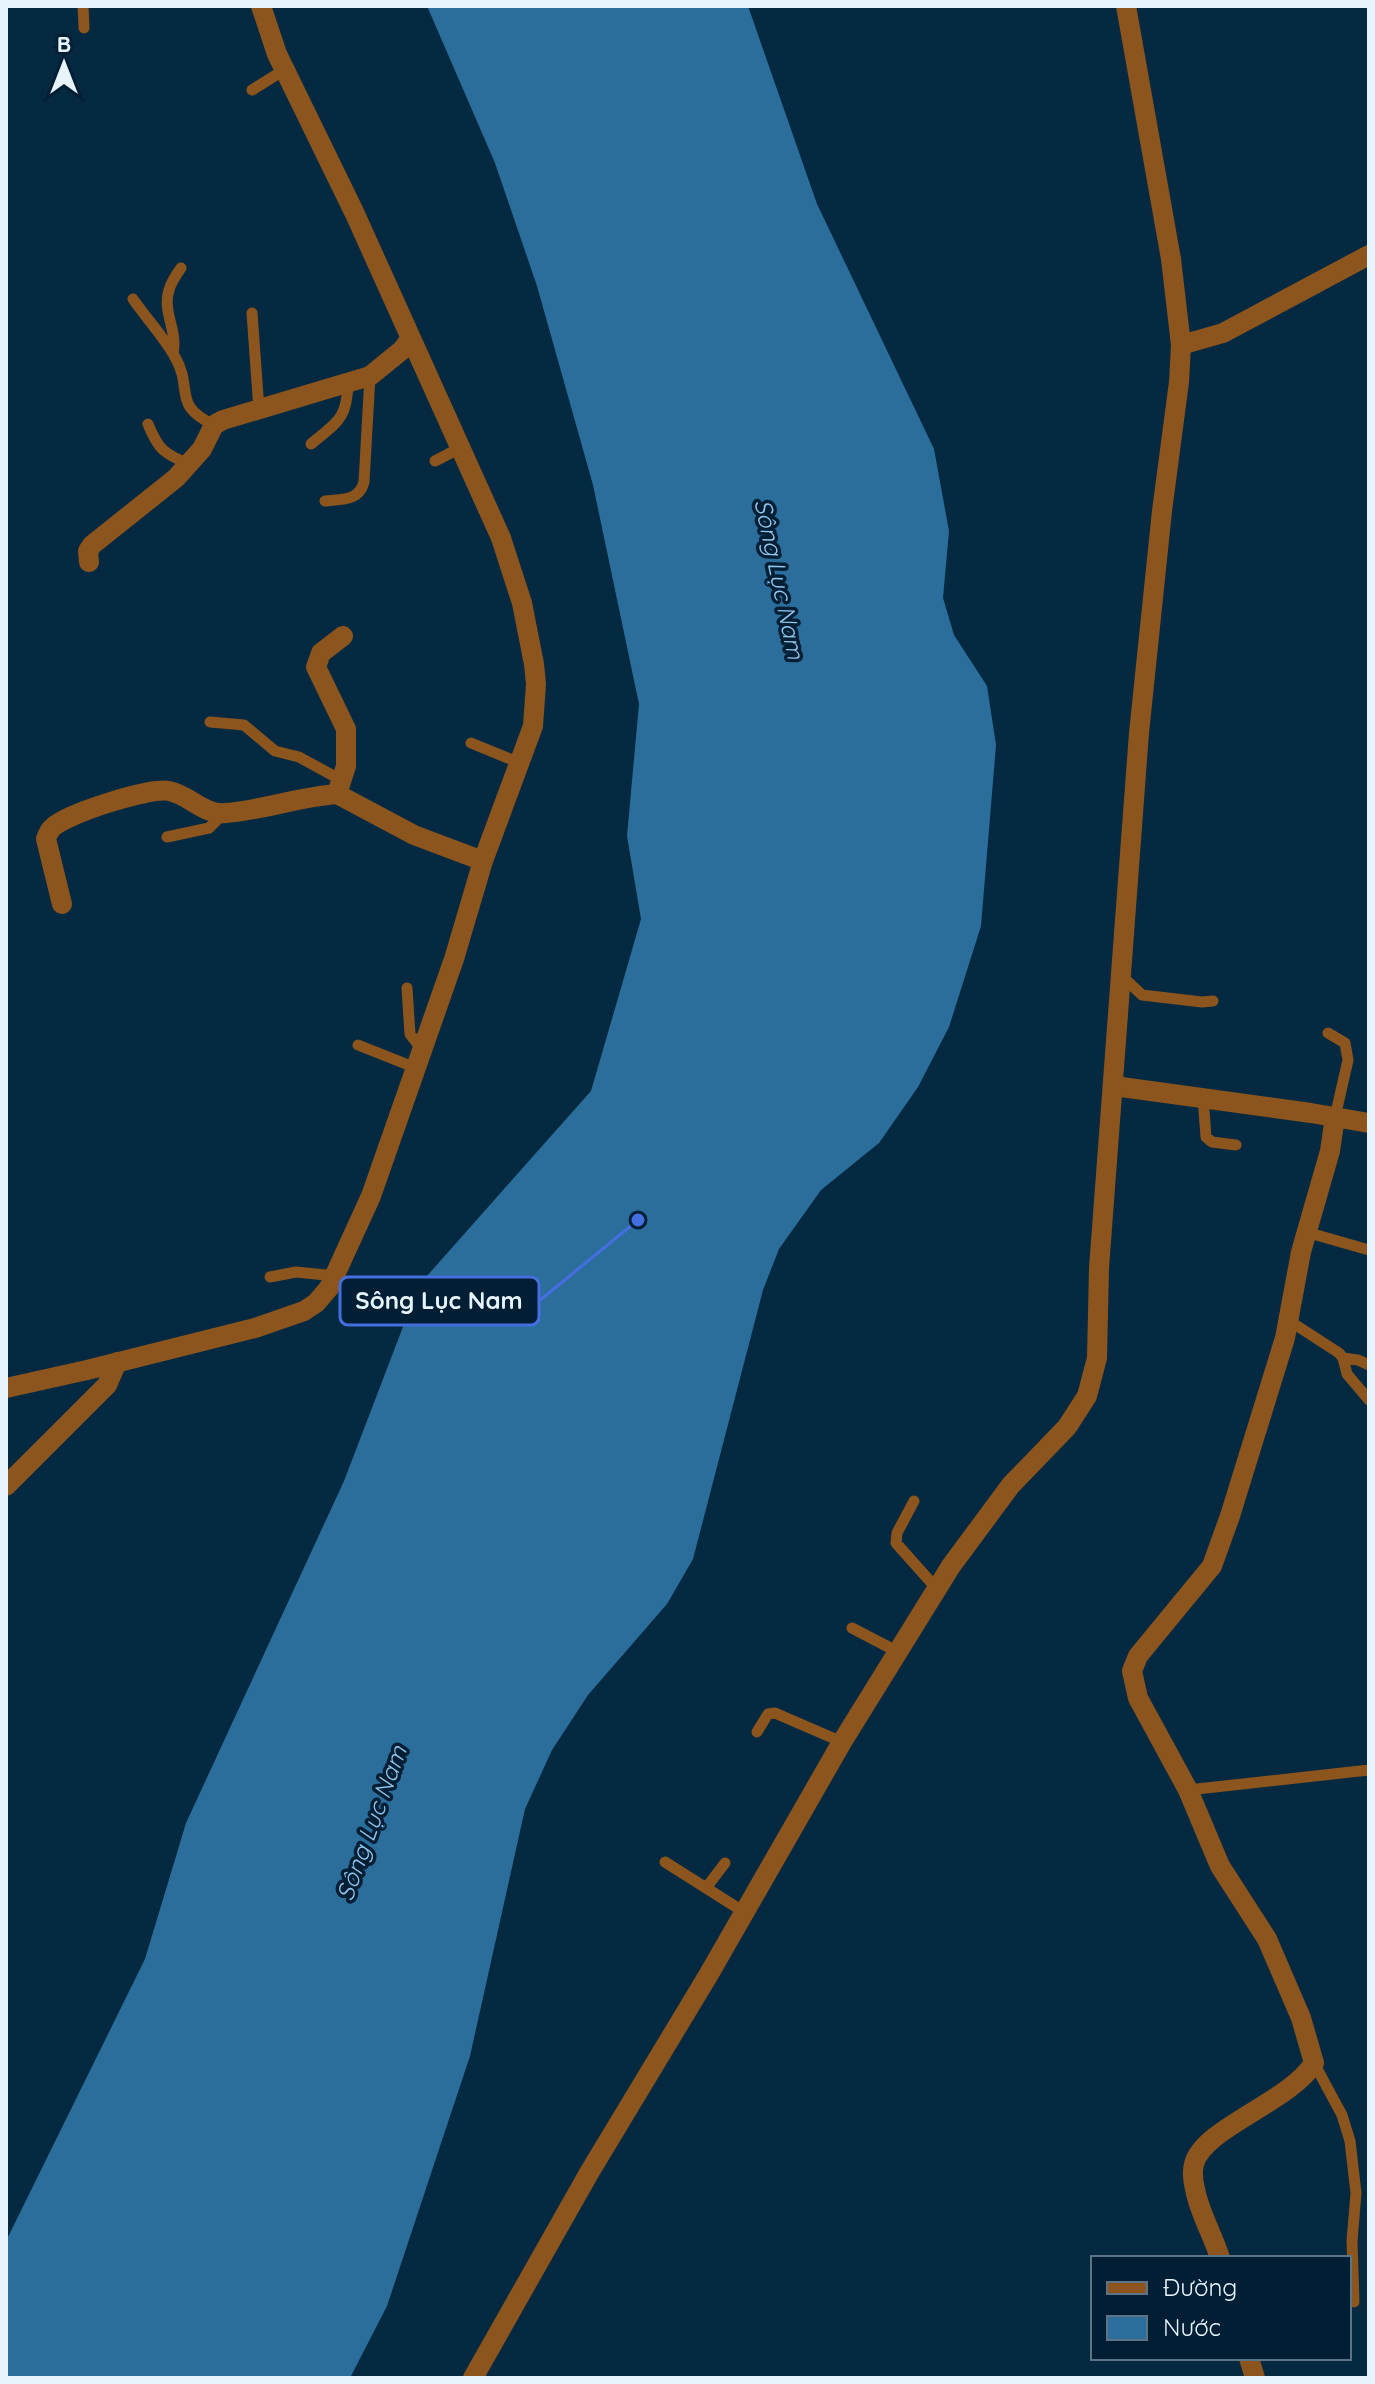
<svg xmlns="http://www.w3.org/2000/svg" width="1375" height="2384" font-family="Quicksand,sans-serif">
	<style>
		.water { fill: #2b6e9c }
		.lines { fill: none; stroke-linecap: round; stroke-linejoin: round }
		.service { stroke: #8c551d; stroke-width: 11 }
		.minor { stroke: #8c551d; stroke-width: 20 }
		.tertiary { stroke: #8c551d; stroke-width: 20 }
		.labels { text-anchor: middle; dominant-baseline: central; stroke-width: 7; stroke-linejoin: round; paint-order: stroke }
		.water-label { font-size: 24px; font-style: italic; fill: #91c5ec; stroke: #001f35 }
		.leader { fill: none; stroke: #456fe0; stroke-width: 3 }
		.callout-dot { fill: #456fe0; stroke: #001f35; stroke-width: 3 }
		.callout { fill: #001f35; stroke: #456fe0; stroke-width: 3 }
		.callout-label { font-size: 24px; text-anchor: middle; font-weight: bold; fill: #e7f4fe }
	</style>
	<rect width="100%" height="100%" fill="#052940"/>
	<!-- water -->
	<path class="water" d="M 427,6 L 748,6 L 817,204 L 934,449 L 949,531 L 943,598 L 954,635 L 987,686 L 996,745 L 981,926 L 949,1027 L 918,1087 L 879,1143 L 821,1190 L 779,1249 L 763,1290 L 693,1559 L 667,1604 L 588,1695 L 552,1750 L 525,1809 L 470,2056 L 387,2306 L 350,2378 L 6,2378 L 6,2241 L 145,1959 L 186,1823 L 344,1481 L 419,1285 L 591,1091 L 641,919 L 627,836 L 639,704 L 593,485 L 537,286 L 495,163 Z"/>
	<g class="lines">
		<!-- service -->
		<path class="service" d="M 83,6 L 84,28
			M 252,90 L 284,70
			M 133,299 C 146,318 164,337 175,357 C 194,390 171,404 214,425
			M 252,313 L 259,410
			M 173,353 C 178,331 162,312 169,290 C 171,282 176,275 181,268
			M 148,424 C 158,449 164,454 189,464
			M 311,444 C 337,422 347,420 348,383
			M 435,461 L 460,448
			M 325,501 C 343,499 359,501 364,482 L 370,376
			M 210,722 L 244,725 L 275,751 L 299,757 L 341,780
			M 471,743 L 520,763
			M 167,837 L 209,828 L 217,820 L 215,812
			M 1122,976 L 1142,995 L 1202,1002 L 1213,1001
			M 407,988 L 410,1034 L 422,1050
			M 1328,1033 L 1345,1043 L 1348,1060 L 1335,1117
			M 358,1045 L 416,1068
			M 1203,1097 L 1206,1137 L 1212,1142 L 1236,1145
			M 1306,1232 L 1369,1250
			M 270,1277 L 296,1272 L 336,1276
			M 1288,1320 L 1339,1353 L 1343,1358 L 1347,1374 L 1369,1400
			M 1343,1358 L 1358,1360 L 1369,1365
			M 914,1501 L 897,1533 L 896,1543 L 937,1589
			M 852,1628 L 898,1652
			M 757,1732 L 768,1714 L 775,1713 L 842,1742
			M 1188,1790 L 1369,1770
			M 665,1862 L 744,1912
			M 706,1888 L 725,1863
			M 1314,2063 L 1342,2115 L 1350,2141 L 1356,2193 L 1352,2241 L 1354,2302"/>
		<!-- minor -->
		<path class="minor" d="M 1181,345 L 1223,333 L 1369,255
			M 89,562 L 88,551 L 92,545 L 176,478 L 202,449 L 214,425 L 223,420 L 370,376 L 402,350 L 411,338
			M 343,636 L 321,653 L 316,667 L 346,729 L 346,766 L 337,794 L 414,835 L 483,861
			M 62,904 L 46,839 C 47,836 50,830 52,828 C 65,814 150,787 169,791 C 190,795 203,815 226,813 C 263,810 299,797 337,794
			M 1114,1086 L 1311,1113 L 1369,1123
			M 6,1388 L 87,1370 L 255,1328 L 304,1311 L 316,1303 L 329,1288 L 371,1196 L 454,959 L 483,861 L 533,726 L 536,684 L 534,664 L 522,603 L 501,538 L 355,214 L 277,54 L 261,6
			M 6,1486 L 107,1385 L 117,1362
			M 1220,2258 C 1213,2235 1199,2212 1195,2189 C 1193,2181 1192,2172 1194,2164 C 1203,2128 1290,2102 1314,2063 L 1301,2018 L 1267,1939 L 1220,1866 L 1188,1790 L 1138,1698 L 1132,1671 L 1138,1656 L 1212,1566 L 1230,1516 L 1285,1338 L 1301,1252 L 1330,1151 L 1335,1117
			M 1249,2358 L 1255,2378"/>
		<!-- tertiary -->
		<path class="tertiary" d="M 473,2378 L 589,2173 L 709,1974 L 842,1742 L 951,1566 L 1011,1485 L 1067,1427 L 1087,1396 L 1097,1358 L 1099,1268 L 1139,733 L 1162,511 L 1179,382 L 1181,345 L 1171,259 L 1126,6"/>
	</g>
	<g class="labels">
		<!-- water labels -->
		<g class="water-label">
			<text transform="translate(780 579) rotate(78)">Sông Lục Nam</text>
			<text transform="translate(371 1823) rotate(-70)">Sông Lục Nam</text>
		</g>
	</g>
	<!-- callouts -->
	<path class="leader" d="M638 1220L539 1301"/>
	<circle class="callout-dot" cx="638" cy="1220" r="8"/>
	<rect class="callout" x="340" y="1277" width="199" height="48" rx="8"/>
	<g class="callout-label">
		<text x="439" y="1309">Sông Lục Nam</text>
	</g>
	<!-- border -->
	<rect width="1375" height="2384" fill="none" stroke="#e7f4fe" stroke-width="16"/>
	<!-- legend -->
	<rect x="1091" y="2256" width="260" height="104" fill="#001f35" stroke="#5c7485" stroke-width="2"/>
	<rect x="1107" y="2282" width="40" height="12" fill="#8c551d" stroke="#5c7485" stroke-width="2"/>
	<text x="1163" y="2296" font-size="24" fill="#e7f4fe">Đường</text>
	<rect x="1107" y="2316" width="40" height="24" fill="#2b6e9c" stroke="#5c7485" stroke-width="2"/>
	<text x="1163" y="2336" font-size="24" fill="#e7f4fe">Nước</text>
	<!-- north arrow -->
	<g transform="translate(64 64)" stroke="#001f35" stroke-width="6" paint-order="stroke">
	<path d="M0-6L14 30L0 20L-14 30Z" fill="#e7f4fe"/>
	<text y="-12" font-size="22" font-weight="bold" text-anchor="middle" fill="#e7f4fe">B</text>
	</g>
</svg>
